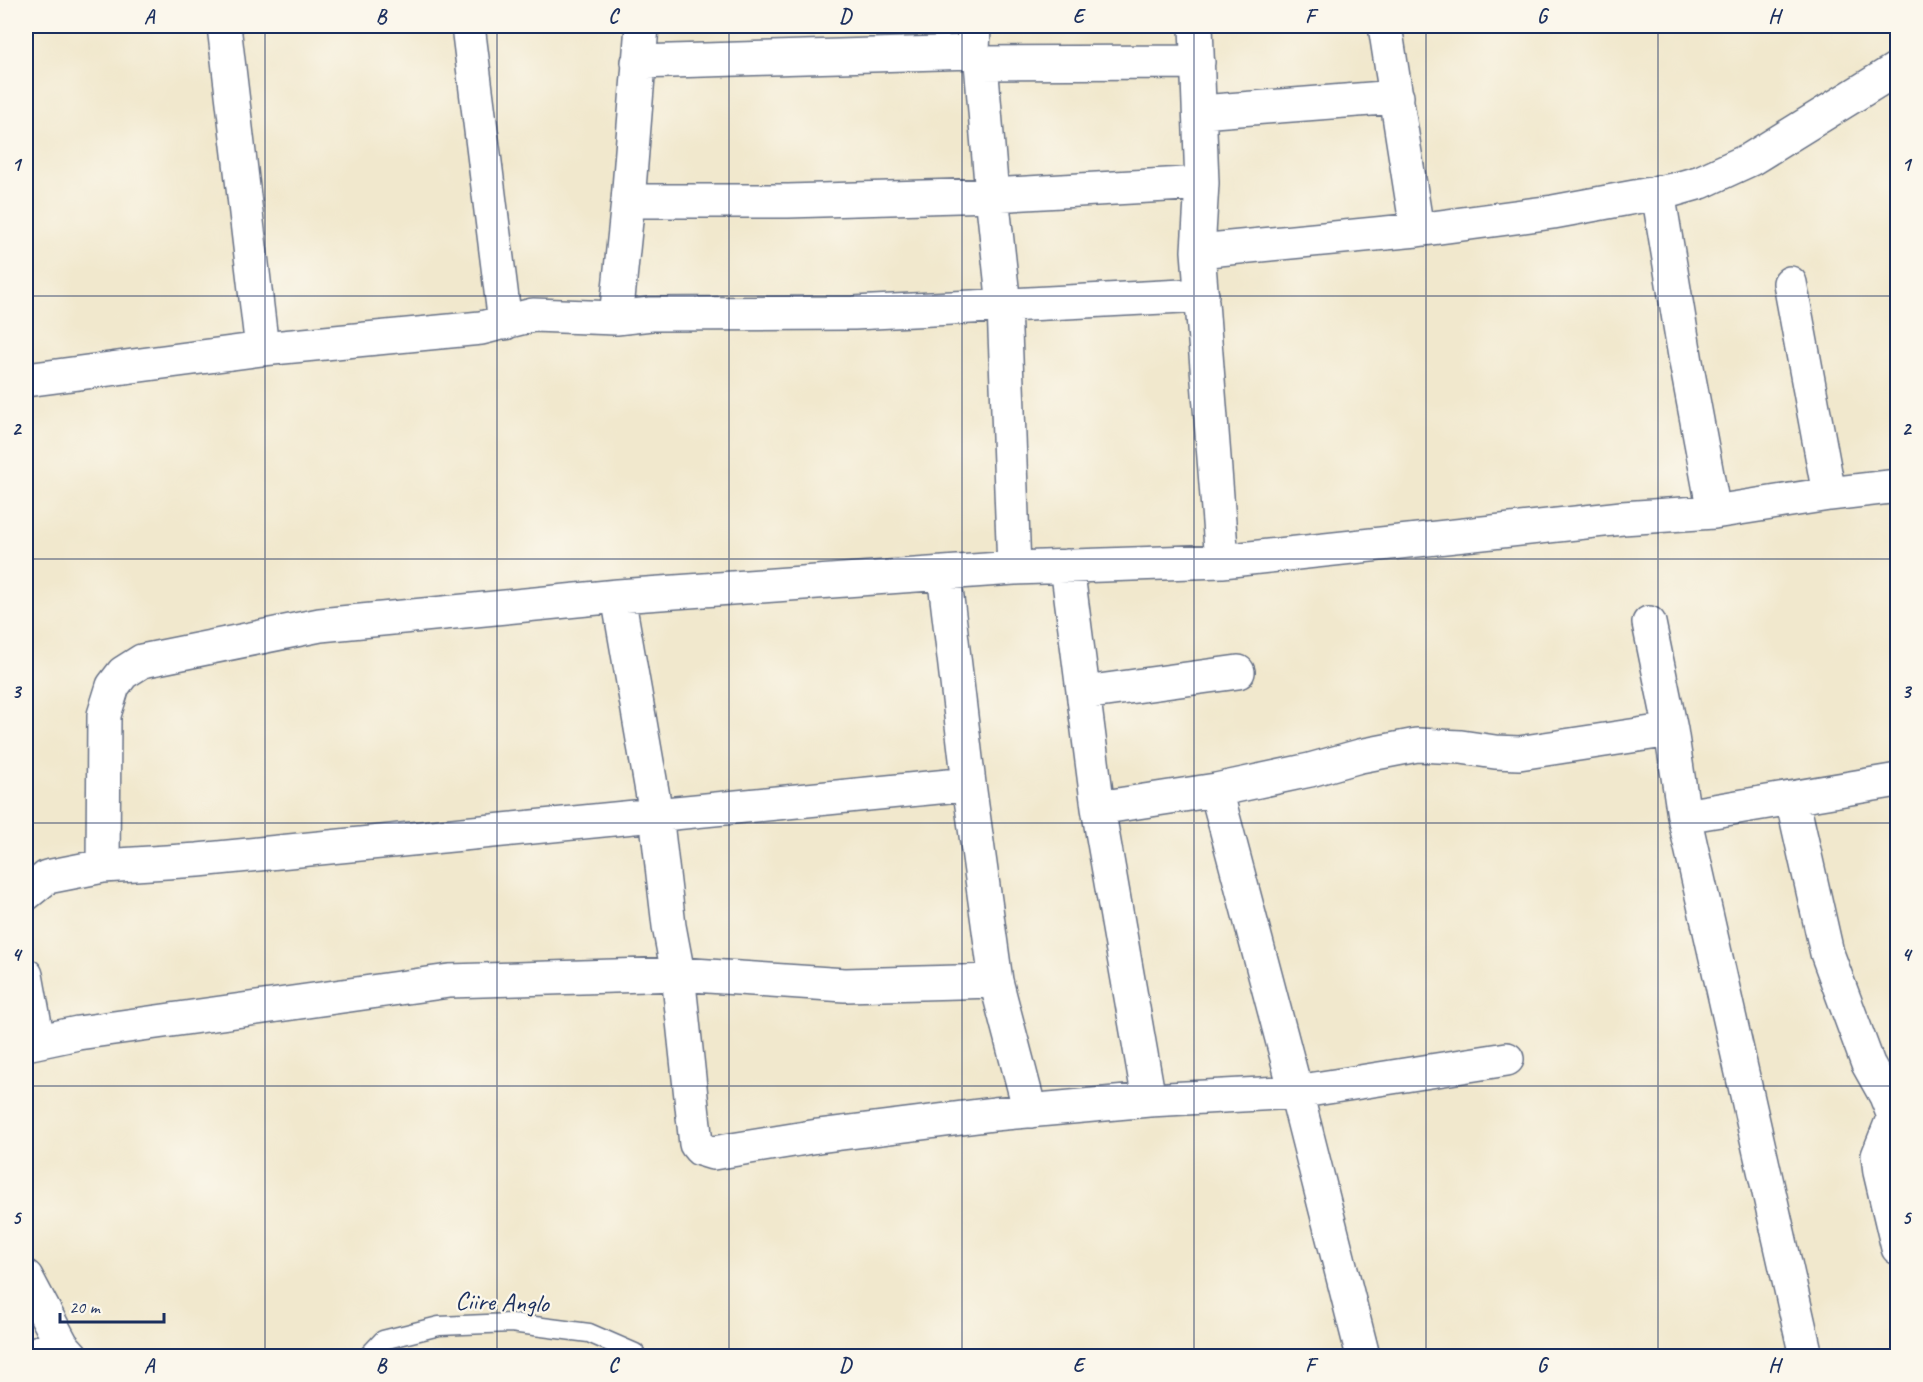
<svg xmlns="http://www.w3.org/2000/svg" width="1923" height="1382" font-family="Caveat,sans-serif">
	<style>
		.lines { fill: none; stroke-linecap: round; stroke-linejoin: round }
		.service-casing { stroke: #667085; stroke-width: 21 }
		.minor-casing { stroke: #667085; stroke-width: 36 }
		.service { stroke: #fff; stroke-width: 18 }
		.minor { stroke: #fff; stroke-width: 33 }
		.grid { fill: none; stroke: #1b2f5e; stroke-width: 1.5; stroke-opacity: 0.55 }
		.labels { text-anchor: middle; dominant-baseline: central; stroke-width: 4.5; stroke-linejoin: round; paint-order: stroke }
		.street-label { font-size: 26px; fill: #1b2f5e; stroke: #fbf7ec }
		.neatline { fill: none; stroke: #1b2f5e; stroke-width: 2 }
		.grid-label { font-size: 20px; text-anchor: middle; font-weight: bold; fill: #1b2f5e }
	</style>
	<rect width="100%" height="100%" fill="#fbf7ec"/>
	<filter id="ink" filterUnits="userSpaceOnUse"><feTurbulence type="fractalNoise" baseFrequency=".0167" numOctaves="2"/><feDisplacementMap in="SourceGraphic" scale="12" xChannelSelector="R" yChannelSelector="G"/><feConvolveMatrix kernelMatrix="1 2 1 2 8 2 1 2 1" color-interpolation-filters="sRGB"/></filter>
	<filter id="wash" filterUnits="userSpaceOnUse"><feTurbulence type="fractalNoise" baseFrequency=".008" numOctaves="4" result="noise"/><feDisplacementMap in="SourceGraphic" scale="24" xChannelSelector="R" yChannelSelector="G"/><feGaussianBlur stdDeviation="1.35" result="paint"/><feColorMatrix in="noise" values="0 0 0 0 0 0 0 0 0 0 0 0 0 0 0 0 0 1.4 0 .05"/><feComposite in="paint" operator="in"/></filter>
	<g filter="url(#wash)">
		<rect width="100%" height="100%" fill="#f1e8cd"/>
	</g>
	<g filter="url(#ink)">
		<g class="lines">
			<defs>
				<path id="service" d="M 368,1356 L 383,1340 L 439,1326 L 511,1323 L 589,1333 L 635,1353 L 636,1356"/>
				<path id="minor" d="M 224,26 L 262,349
					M 468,26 L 505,323
					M 974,26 L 973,52 L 981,63 L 992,195 L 1004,306 L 1014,568
					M 1196,26 L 1202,183 L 1198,251 L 1222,561
					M 1385,26 L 1417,230
					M 638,62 L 973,52
					M 981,63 L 1198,62
					M 1200,112 L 1397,97
					M 1658,192 L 1686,362 L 1714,512
					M 628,201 L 788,201 L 992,195 L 1202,183
					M 1198,251 L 1417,230 L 1553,212 L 1673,190 L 1701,182 L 1751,159 L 1898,68
					M 1790,283 L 1829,494
					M 616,318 L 628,201 L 642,26
					M 26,380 L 262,349 L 481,328 L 533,315 L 616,318 L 651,314 L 854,313 L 1202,295
					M 1067,566 L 1098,808 L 1149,1100
					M 944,573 L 969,784 L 996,981 L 1030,1111
					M 618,596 L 656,814 L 669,926 L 678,974 L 696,1144 L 700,1149 L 713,1153 L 818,1136 L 994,1114 L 1149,1100 L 1296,1092 L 1507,1059
					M 1649,623 L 1671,730 L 1684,816 L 1806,1356
					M 1084,693 L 1238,672
					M 1216,790 L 1296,1092 L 1363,1356
					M 1792,798 L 1827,953 L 1868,1064 L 1886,1096 L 1894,1116 L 1878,1156 L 1880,1172 L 1898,1248
					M 1098,808 L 1216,790 L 1310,770 L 1360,756 L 1417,745 L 1461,747 L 1495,752 L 1519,753 L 1671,730
					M 1684,816 L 1898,780
					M 103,866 L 104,715 L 113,686 L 123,673 L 142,661 L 320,625 L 618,596 L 944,573 L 1014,568 L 1222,561 L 1622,518 L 1714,512 L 1829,494 L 1898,486
					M 26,894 L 47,877 L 103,866 L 198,860 L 969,784
					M 26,975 L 38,1041
					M 26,1044 L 78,1033 L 449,981 L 678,974 L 845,985 L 996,981
					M 26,1277 L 62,1345 L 72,1356
					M 26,1356 L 62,1345"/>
			</defs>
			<!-- service casing -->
			<use href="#service" class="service-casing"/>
			<!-- minor casing -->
			<use href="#minor" class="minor-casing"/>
			<!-- service -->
			<use href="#service" class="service"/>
			<!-- minor -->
			<use href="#minor" class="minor"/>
		</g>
	</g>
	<!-- grid -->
	<path class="grid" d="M 265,26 L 265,1356M 497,26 L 497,1356M 729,26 L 729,1356M 962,26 L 962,1356M 1194,26 L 1194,1356M 1426,26 L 1426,1356M 1658,26 L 1658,1356M 26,296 L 1898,296M 26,559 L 1898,559M 26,823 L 1898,823M 26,1086 L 1898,1086"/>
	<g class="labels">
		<!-- street labels -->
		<g class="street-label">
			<text transform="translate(502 1302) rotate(2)">Ciire Anglo</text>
		</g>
	</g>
	<!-- margin -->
	<rect width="1923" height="1382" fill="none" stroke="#fbf7ec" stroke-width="66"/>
	<!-- scale -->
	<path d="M60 1313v9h104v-9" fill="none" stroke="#1b2f5e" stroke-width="3"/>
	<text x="69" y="1313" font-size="18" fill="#1b2f5e" stroke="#fbf7ec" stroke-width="4.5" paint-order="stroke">20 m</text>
	<rect x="33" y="33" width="1857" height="1316" class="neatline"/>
	<g class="grid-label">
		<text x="149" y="23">A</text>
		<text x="381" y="23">B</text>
		<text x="613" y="23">C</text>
		<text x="845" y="23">D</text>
		<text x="1078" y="23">E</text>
		<text x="1310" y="23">F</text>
		<text x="1542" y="23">G</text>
		<text x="1774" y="23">H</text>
		<text x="16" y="171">1</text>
		<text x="1906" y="171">1</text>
		<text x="16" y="435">2</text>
		<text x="1906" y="435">2</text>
		<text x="16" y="698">3</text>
		<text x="1906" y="698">3</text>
		<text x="16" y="961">4</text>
		<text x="1906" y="961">4</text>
		<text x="16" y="1224">5</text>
		<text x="1906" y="1224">5</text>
		<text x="149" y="1372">A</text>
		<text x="381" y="1372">B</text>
		<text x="613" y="1372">C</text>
		<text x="845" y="1372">D</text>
		<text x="1078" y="1372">E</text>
		<text x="1310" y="1372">F</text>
		<text x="1542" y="1372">G</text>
		<text x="1774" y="1372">H</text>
	</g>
</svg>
